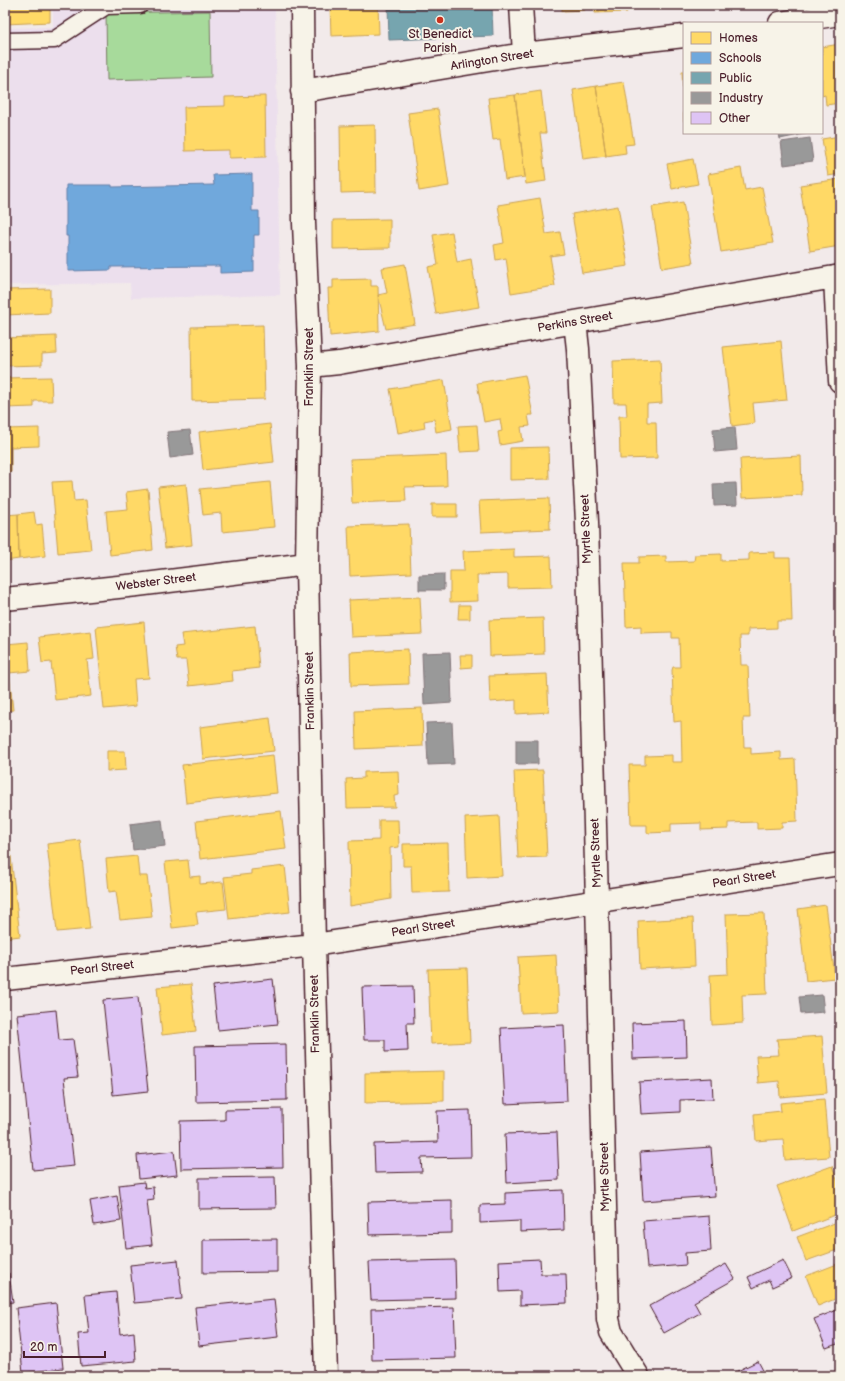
<svg xmlns="http://www.w3.org/2000/svg" width="845" height="1381" font-family="'Balsamiq Sans',sans-serif">
	<style>
		.built { fill: #ecdfed }
		.green { fill: #a7da9b; stroke: #787c63 }
		.homes { fill: #ffd966; stroke: #c9a154 }
		.schools { fill: #6fa8dc; stroke: #647fa7 }
		.public { fill: #76a5af; stroke: #697d87 }
		.industry { fill: #999; stroke: #817478 }
		.building { fill: #dec4f4; stroke: #4a1f2b }
		.lines { fill: none; stroke-linecap: round; stroke-linejoin: round }
		.service-casing { stroke: #4a1f2b; stroke-width: 19 }
		.minor-casing { stroke: #4a1f2b; stroke-width: 25 }
		.service { stroke: #f7f3e8; stroke-width: 16 }
		.minor { stroke: #f7f3e8; stroke-width: 22 }
		.poi-dot { fill: #c8321e; stroke: #f7f3e8; stroke-width: 1.5 }
		.labels { text-anchor: middle; dominant-baseline: central; stroke-width: 4; stroke-linejoin: round; paint-order: stroke }
		.poi-label { font-size: 12px; fill: #4a1f2b; stroke: #f7f3e8 }
		.street-label { font-size: 12px; fill: #4a1f2b; stroke: #f7f3e8 }
	</style>
	<rect width="100%" height="100%" fill="#f2eaea"/>
	<filter id="ink" filterUnits="userSpaceOnUse"><feTurbulence type="fractalNoise" baseFrequency=".025" numOctaves="2"/><feDisplacementMap in="SourceGraphic" scale="8" xChannelSelector="R" yChannelSelector="G"/><feConvolveMatrix kernelMatrix="1 2 1 2 8 2 1 2 1" color-interpolation-filters="sRGB"/></filter>
	<g filter="url(#ink)">
		<!-- built -->
		<path class="built" d="M 53,5 L 275,5 L 280,295 L 131,298 L 130,283 L 5,285 L 5,28 L 53,27 Z"/>
		<!-- green -->
		<path class="green" d="M 210,11 L 211,77 L 107,80 L 106,13 Z"/>
		<!-- homes -->
		<path class="homes" d="M 5,5 L 50,5 L 50,22 L 5,24 Z
			M 330,5 L 378,5 L 379,34 L 331,36 Z
			M 562,5 L 585,5 L 585,10 L 562,11 Z
			M 595,5 L 627,5 L 627,12 L 595,13 Z
			M 671,5 L 704,5 L 704,6 L 671,8 Z
			M 840,44 L 840,103 L 826,105 L 825,95 L 822,96 L 822,47 Z
			M 682,71 L 684,71 L 684,121 Z
			M 624,82 L 634,144 L 625,145 L 626,153 L 606,156 L 596,86 Z
			M 596,86 L 606,156 L 583,159 L 573,90 Z
			M 541,91 L 546,133 L 540,133 L 546,181 L 526,184 L 515,95 Z
			M 515,95 L 525,177 L 505,180 L 500,139 L 493,140 L 488,98 Z
			M 265,96 L 266,157 L 229,158 L 229,150 L 185,151 L 184,107 L 225,106 L 225,97 Z
			M 438,109 L 449,186 L 419,191 L 408,113 Z
			M 375,125 L 376,192 L 341,193 L 340,126 Z
			M 840,136 L 840,174 L 828,176 L 822,139 Z
			M 693,159 L 698,184 L 672,189 L 667,164 Z
			M 741,168 L 745,190 L 762,187 L 773,243 L 721,252 L 708,174 Z
			M 840,179 L 840,246 L 810,251 L 800,185 Z
			M 540,198 L 546,234 L 560,232 L 564,254 L 550,256 L 555,286 L 511,293 L 506,258 L 496,260 L 494,245 L 504,243 L 498,205 Z
			M 683,202 L 693,263 L 662,268 L 652,207 Z
			M 618,206 L 628,266 L 582,273 L 572,214 Z
			M 390,219 L 390,248 L 333,249 L 333,220 Z
			M 452,232 L 457,262 L 471,259 L 479,307 L 436,314 L 428,267 L 438,265 L 433,235 Z
			M 405,264 L 415,324 L 386,329 L 378,295 L 387,293 L 382,268 Z
			M 371,279 L 371,286 L 378,286 L 379,331 L 330,336 L 328,288 L 333,288 L 333,280 Z
			M 50,289 L 50,313 L 5,315 L 5,290 Z
			M 263,325 L 265,399 L 192,401 L 191,327 Z
			M 56,336 L 57,353 L 42,354 L 42,365 L 5,366 L 5,338 Z
			M 781,341 L 787,400 L 753,403 L 755,423 L 732,426 L 723,347 Z
			M 660,359 L 662,403 L 647,404 L 647,422 L 656,422 L 657,458 L 620,459 L 619,416 L 627,416 L 626,403 L 614,403 L 613,361 Z
			M 525,375 L 533,415 L 528,415 L 530,426 L 521,427 L 523,441 L 500,445 L 498,432 L 502,431 L 500,419 L 484,422 L 477,383 Z
			M 51,377 L 52,401 L 34,401 L 34,407 L 5,408 L 5,378 Z
			M 444,380 L 452,429 L 436,432 L 434,419 L 424,421 L 425,428 L 398,433 L 390,389 Z
			M 270,424 L 274,462 L 203,470 L 199,432 Z
			M 477,425 L 479,451 L 460,452 L 458,426 Z
			M 39,428 L 39,446 L 11,447 L 11,472 L 5,472 L 5,429 Z
			M 548,447 L 549,479 L 510,480 L 510,448 Z
			M 446,455 L 447,486 L 405,487 L 406,501 L 352,503 L 350,459 Z
			M 801,456 L 802,495 L 742,498 L 740,459 Z
			M 72,481 L 74,501 L 86,500 L 91,550 L 58,553 L 52,482 Z
			M 270,482 L 274,527 L 222,532 L 221,513 L 203,515 L 200,489 Z
			M 186,484 L 192,545 L 165,548 L 158,487 Z
			M 148,489 L 153,550 L 110,555 L 106,511 L 128,509 L 126,492 Z
			M 549,498 L 550,529 L 481,532 L 479,501 Z
			M 432,504 L 457,504 L 457,517 L 432,517 Z
			M 34,512 L 36,525 L 42,524 L 45,556 L 19,559 L 18,514 Z
			M 18,514 L 19,559 L 5,561 L 5,515 Z
			M 409,524 L 411,573 L 350,576 L 348,526 Z
			M 514,549 L 514,557 L 551,556 L 552,587 L 508,588 L 508,574 L 477,575 L 478,601 L 450,602 L 450,571 L 464,571 L 463,551 Z
			M 775,552 L 775,558 L 790,558 L 792,621 L 777,621 L 777,628 L 748,629 L 748,636 L 740,636 L 741,665 L 748,665 L 750,718 L 743,718 L 744,747 L 751,747 L 751,754 L 781,752 L 781,760 L 795,759 L 797,821 L 782,822 L 782,828 L 757,829 L 757,822 L 728,823 L 728,829 L 701,830 L 701,823 L 671,824 L 671,832 L 647,833 L 647,825 L 631,825 L 629,765 L 645,765 L 645,756 L 672,755 L 672,762 L 682,762 L 681,721 L 674,722 L 672,670 L 673,667 L 680,667 L 679,638 L 672,638 L 672,632 L 641,633 L 641,626 L 626,627 L 624,563 L 639,563 L 639,557 L 666,556 L 666,562 L 694,561 L 695,555 L 721,554 L 721,561 L 749,560 L 749,553 Z
			M 420,597 L 422,634 L 351,637 L 349,600 Z
			M 459,605 L 470,605 L 470,619 L 458,619 Z
			M 543,618 L 544,654 L 490,656 L 489,620 Z
			M 144,622 L 149,678 L 134,679 L 136,706 L 104,709 L 96,627 Z
			M 255,626 L 259,668 L 232,671 L 233,681 L 189,686 L 186,660 L 177,660 L 175,647 L 183,646 L 181,634 Z
			M 91,631 L 94,659 L 87,660 L 91,696 L 55,700 L 51,662 L 42,663 L 39,637 Z
			M 28,642 L 30,671 L 9,673 L 6,644 Z
			M 5,644 L 6,644 L 13,710 L 5,711 Z
			M 408,649 L 409,684 L 351,686 L 350,652 Z
			M 460,655 L 472,655 L 472,667 L 461,668 Z
			M 547,674 L 549,712 L 516,714 L 516,700 L 490,702 L 489,676 Z
			M 422,708 L 423,746 L 356,749 L 355,711 Z
			M 270,718 L 274,751 L 203,759 L 200,727 Z
			M 107,751 L 125,751 L 126,770 L 107,771 Z
			M 273,755 L 277,793 L 186,803 L 182,765 Z
			M 543,770 L 547,857 L 518,858 L 514,771 Z
			M 398,771 L 399,795 L 394,796 L 395,807 L 347,808 L 346,779 L 364,778 L 364,772 Z
			M 281,811 L 286,849 L 200,859 L 196,821 Z
			M 499,816 L 502,876 L 467,878 L 465,818 Z
			M 379,820 L 398,820 L 399,847 L 390,848 L 391,899 L 350,906 L 349,841 L 379,840 Z
			M 80,840 L 90,929 L 57,932 L 47,844 Z
			M 448,843 L 449,892 L 412,893 L 411,866 L 403,866 L 403,844 Z
			M 5,848 L 10,848 L 20,936 L 5,938 Z
			M 137,856 L 139,876 L 147,876 L 152,917 L 120,920 L 116,891 L 109,892 L 106,859 Z
			M 188,860 L 190,877 L 200,876 L 200,884 L 223,882 L 226,909 L 196,912 L 198,925 L 172,928 L 165,862 Z
			M 285,866 L 290,912 L 229,919 L 224,877 L 251,874 L 251,870 Z
			M 826,905 L 835,978 L 806,981 L 798,909 Z
			M 764,913 L 767,994 L 742,995 L 743,1023 L 712,1025 L 710,975 L 728,974 L 726,914 Z
			M 693,918 L 695,966 L 640,969 L 638,921 Z
			M 556,955 L 559,1011 L 521,1013 L 518,957 Z
			M 467,968 L 470,1042 L 431,1044 L 428,969 Z
			M 191,984 L 196,1031 L 162,1035 L 157,987 Z
			M 822,1036 L 827,1093 L 780,1097 L 779,1081 L 758,1083 L 756,1056 L 779,1055 L 777,1039 Z
			M 444,1071 L 444,1101 L 365,1103 L 365,1073 Z
			M 824,1099 L 829,1157 L 785,1160 L 783,1139 L 756,1141 L 754,1114 L 781,1111 L 780,1103 Z
			M 832,1166 L 840,1188 L 840,1213 L 793,1231 L 777,1186 Z
			M 840,1221 L 840,1249 L 806,1261 L 797,1237 Z
			M 840,1263 L 840,1297 L 818,1306 L 806,1276 Z"/>
		<!-- schools -->
		<path class="schools" d="M 252,174 L 252,211 L 259,211 L 259,235 L 254,235 L 254,272 L 220,273 L 220,266 L 111,267 L 111,270 L 68,271 L 68,236 L 66,236 L 66,185 L 112,185 L 112,187 L 214,185 L 213,175 Z"/>
		<!-- public -->
		<path class="public" d="M 388,5 L 492,5 L 493,36 L 389,40 Z"/>
		<!-- industry -->
		<path class="industry" d="M 779,133 L 809,133 L 780,139 Z
			M 810,138 L 813,161 L 784,165 L 781,142 Z
			M 735,427 L 737,450 L 715,452 L 713,429 Z
			M 190,430 L 193,455 L 170,458 L 167,432 Z
			M 736,483 L 737,505 L 714,506 L 713,484 Z
			M 444,574 L 444,590 L 419,590 L 419,575 Z
			M 450,652 L 452,703 L 424,705 L 422,653 Z
			M 452,722 L 454,764 L 428,765 L 426,723 Z
			M 516,740 L 538,740 L 538,764 L 516,764 Z
			M 162,820 L 165,846 L 133,850 L 130,824 Z
			M 822,995 L 824,1012 L 801,1014 L 799,997 Z"/>
		<!-- building -->
		<path class="building" d="M 273,979 L 278,1024 L 218,1030 L 213,986 Z
			M 413,986 L 414,1023 L 407,1023 L 408,1051 L 385,1052 L 385,1040 L 364,1040 L 362,987 Z
			M 138,997 L 148,1091 L 113,1095 L 103,1000 Z
			M 56,1010 L 59,1040 L 73,1039 L 78,1077 L 64,1078 L 74,1166 L 33,1170 L 17,1014 Z
			M 686,1021 L 687,1057 L 633,1059 L 632,1023 Z
			M 564,1025 L 567,1101 L 505,1104 L 501,1028 Z
			M 286,1044 L 287,1100 L 196,1102 L 195,1046 Z
			M 5,1054 L 8,1085 L 5,1085 Z
			M 712,1078 L 713,1099 L 680,1100 L 680,1112 L 641,1114 L 639,1082 Z
			M 282,1109 L 283,1167 L 181,1169 L 180,1121 L 225,1120 L 225,1110 Z
			M 470,1110 L 471,1157 L 421,1158 L 422,1172 L 375,1173 L 374,1144 L 438,1142 L 437,1111 Z
			M 557,1132 L 559,1180 L 507,1183 L 505,1134 Z
			M 711,1147 L 715,1196 L 643,1201 L 640,1152 Z
			M 174,1151 L 177,1175 L 139,1179 L 137,1155 Z
			M 275,1177 L 276,1208 L 199,1209 L 199,1178 Z
			M 144,1182 L 145,1188 L 153,1187 L 154,1200 L 147,1201 L 152,1245 L 126,1248 L 119,1185 Z
			M 563,1190 L 564,1230 L 520,1232 L 520,1221 L 480,1223 L 480,1205 L 505,1204 L 505,1193 Z
			M 117,1196 L 121,1221 L 94,1225 L 90,1201 Z
			M 452,1200 L 452,1233 L 369,1235 L 368,1202 Z
			M 709,1216 L 711,1251 L 685,1253 L 686,1265 L 647,1268 L 643,1221 Z
			M 277,1239 L 277,1272 L 203,1273 L 203,1240 Z
			M 540,1259 L 541,1274 L 566,1274 L 567,1303 L 520,1305 L 520,1291 L 500,1292 L 499,1261 Z
			M 178,1260 L 182,1299 L 134,1303 L 130,1265 Z
			M 455,1260 L 456,1298 L 371,1300 L 369,1262 Z
			M 783,1260 L 792,1278 L 772,1287 L 769,1280 L 753,1288 L 748,1277 Z
			M 726,1264 L 735,1279 L 694,1302 L 700,1313 L 664,1333 L 649,1306 Z
			M 9,1273 L 13,1302 L 5,1303 L 5,1274 Z
			M 116,1292 L 120,1334 L 134,1332 L 136,1361 L 81,1366 L 78,1334 L 89,1333 L 85,1295 Z
			M 274,1299 L 278,1337 L 199,1346 L 195,1307 Z
			M 56,1303 L 63,1368 L 23,1373 L 16,1308 Z
			M 454,1307 L 456,1358 L 372,1360 L 371,1309 Z
			M 840,1309 L 840,1343 L 826,1348 L 814,1319 Z
			M 758,1361 L 766,1376 L 727,1376 Z"/>
		<g class="lines">
			<defs>
				<path id="service" d="M 5,41 L 54,40 L 106,6 L 140,5"/>
				<path id="minor" d="M 302,5 L 304,223 L 310,366 L 307,564 L 314,945 L 326,1376
					M 521,5 L 524,54
					M 780,23 L 840,14
					M 302,91 L 524,54 L 684,36
					M 835,277 L 840,381
					M 575,322 L 578,349 L 587,522 L 608,1319 L 611,1332 L 638,1376
					M 310,366 L 339,363 L 840,276
					M 5,599 L 137,585 L 307,564
					M 5,979 L 314,945 L 840,864"/>
			</defs>
			<!-- service casing -->
			<use href="#service" class="service-casing"/>
			<!-- minor casing -->
			<use href="#minor" class="minor-casing"/>
			<!-- service -->
			<use href="#service" class="service"/>
			<!-- minor -->
			<use href="#minor" class="minor"/>
		</g>
	</g>
	<!-- markers -->
	<circle class="poi-dot" cx="440" cy="20" r="4"/>
	<g class="labels">
		<!-- poi labels -->
		<g class="poi-label">
			<text x="440" y="34">St Benedict<tspan x="440" dy="14">Parish</tspan></text>
		</g>
		<!-- street labels -->
		<g class="street-label">
			<text transform="translate(492 60) rotate(-9)">Arlington Street</text>
			<text transform="translate(575 322) rotate(-10)">Perkins Street</text>
			<text transform="translate(309 367) rotate(-90)">Franklin Street</text>
			<text transform="translate(586 529) rotate(-92)">Myrtle Street</text>
			<text transform="translate(156 582) rotate(-7)">Webster Street</text>
			<text transform="translate(310 691) rotate(-91)">Franklin Street</text>
			<text transform="translate(596 853) rotate(-92)">Myrtle Street</text>
			<text transform="translate(744 879) rotate(-9)">Pearl Street</text>
			<text transform="translate(423 928) rotate(-9)">Pearl Street</text>
			<text transform="translate(102 968) rotate(-6)">Pearl Street</text>
			<text transform="translate(315 1014) rotate(-91)">Franklin Street</text>
			<text transform="translate(605 1177) rotate(-91)">Myrtle Street</text>
		</g>
	</g>
	<!-- margin -->
	<rect width="845" height="1381" fill="none" stroke="#f7f3e8" stroke-width="20"/>
	<rect x="10" y="10" width="825" height="1361" fill="none" stroke="#4a1f2b" stroke-width="1.5" filter="url(#ink)"/>
	<!-- legend -->
	<rect x="683" y="22" width="140" height="112" fill="#f7f3e8" stroke="#b29e9c"/>
	<rect x="691" y="32" width="20" height="12" fill="#ffd966" stroke="#b29e9c"/>
	<text x="719" y="42" font-size="12" fill="#4a1f2b">Homes</text>
	<rect x="691" y="52" width="20" height="12" fill="#6fa8dc" stroke="#b29e9c"/>
	<text x="719" y="62" font-size="12" fill="#4a1f2b">Schools</text>
	<rect x="691" y="72" width="20" height="12" fill="#76a5af" stroke="#b29e9c"/>
	<text x="719" y="82" font-size="12" fill="#4a1f2b">Public</text>
	<rect x="691" y="92" width="20" height="12" fill="#999999" stroke="#b29e9c"/>
	<text x="719" y="102" font-size="12" fill="#4a1f2b">Industry</text>
	<rect x="691" y="112" width="20" height="12" fill="#dec4f4" stroke="#b29e9c"/>
	<text x="719" y="122" font-size="12" fill="#4a1f2b">Other</text>
	<!-- scale -->
	<path d="M24 1351v6h81v-6" fill="none" stroke="#4a1f2b" stroke-width="2"/>
	<text x="30" y="1351" font-size="12" fill="#4a1f2b" stroke="#f7f3e8" stroke-width="3" paint-order="stroke">20 m</text>
</svg>
